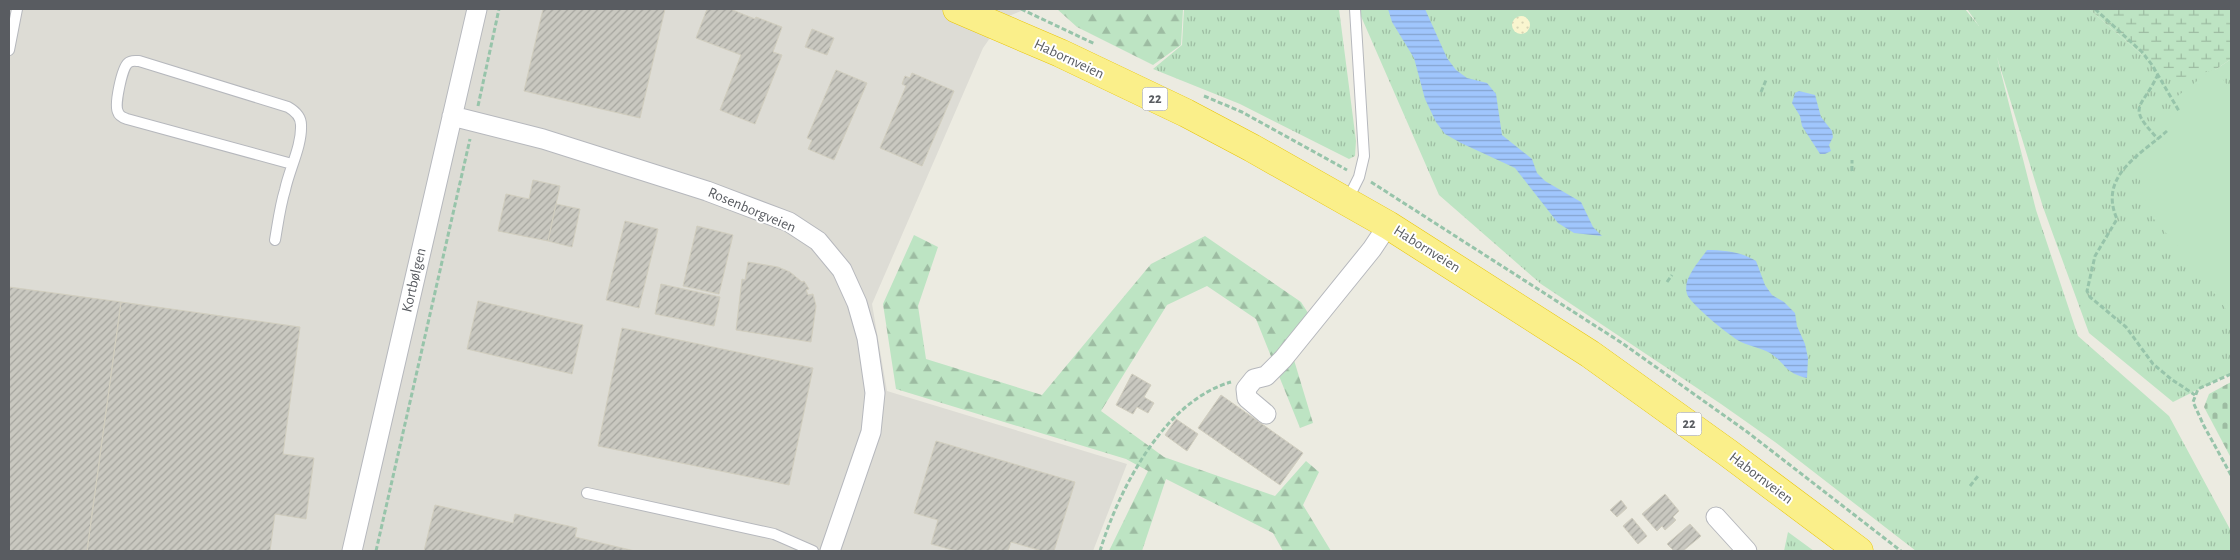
<svg xmlns="http://www.w3.org/2000/svg" width="2240" height="560" font-family="'Alegreya Sans',sans-serif">
	<style>
		.industrial { fill: #dddcd5 }
		.grass { fill: url(#grass-tufts) }
		.forest { fill: url(#forest-firs) }
		.wetland { fill: url(#wetland-marsh) }
		.sand { fill: url(#sand-dots) }
		.cemetery { fill: url(#cemetery-stones) }
		.pitch { fill: #bde4c3 }
		.water { fill: url(#water-rules) }
		.building { fill: url(#building-hatch); stroke: #d1cebf }
		.lines { fill: none; stroke-linecap: round; stroke-linejoin: round }
		.lane-casing { stroke: #b6b8bd; stroke-width: 12 }
		.street-casing { stroke: #b6b8bd; stroke-width: 21 }
		.highway-casing { stroke: #e8c405; stroke-width: 29 }
		.path { stroke: #97c4aa; stroke-width: 3; stroke-dasharray: 5 2.5; stroke-linecap: butt }
		.lane { stroke: #fff; stroke-width: 10 }
		.street { stroke: #fff; stroke-width: 19 }
		.highway { stroke: #faef8a; stroke-width: 28 }
		.labels { text-anchor: middle; dominant-baseline: central; stroke-width: 4; stroke-linejoin: round; paint-order: stroke }
		.shield { fill: #fff; stroke: #8b8d90; stroke-width: 1 }
		.shield-label { font-size: 14px; font-weight: bold; fill: #595c61 }
		.street-label { font-size: 15px; fill: #595c61; stroke: #fff }
	</style>
	<defs>
		<pattern id="grass-tufts" width="24" height="20" patternUnits="userSpaceOnUse" patternTransform="scale(1.25)"><rect width="24" height="20" fill="#bde4c3"/><path d="M3 7l-1-3M5 7V3M7 7l1-3M15 17l-1-3M17 17v-4M19 17l1-3" fill="none" stroke="#9dbca2"/></pattern>
		<pattern id="forest-firs" width="22" height="20" patternUnits="userSpaceOnUse" patternTransform="scale(1.25)"><rect width="22" height="20" fill="#bde4c3"/><path d="M5 1l3.5 6h-7zM16 11l3.5 6h-7z" fill="#9dbca2"/></pattern>
		<pattern id="wetland-marsh" width="20" height="14" patternUnits="userSpaceOnUse" patternTransform="scale(1.25)"><rect width="20" height="14" fill="#bde4c3"/><path d="M1 5h8M5 5V1M11 12h8M15 12V8" fill="none" stroke="#9dbca2"/></pattern>
		<pattern id="sand-dots" width="8" height="8" patternUnits="userSpaceOnUse" patternTransform="scale(1.25)"><rect width="8" height="8" fill="#f9f5cf"/><path d="M2 2h.1M6 6h.1" fill="none" stroke="#d8d4b4" stroke-width="1.8" stroke-linecap="round"/></pattern>
		<pattern id="cemetery-stones" width="16" height="16" patternUnits="userSpaceOnUse" patternTransform="scale(1.25)"><rect width="16" height="16" fill="#bde4c3"/><path d="M2 7V4a2 2 0 0 1 4 0v3zM10 15v-3a2 2 0 0 1 4 0v3z" fill="#9dbca2"/></pattern>
		<pattern id="water-rules" width="6" height="5" patternUnits="userSpaceOnUse" patternTransform="scale(1.25)"><rect width="6" height="5" fill="#a0c6fd"/><path d="M0 2.5h6" fill="none" stroke="#85a4d0"/></pattern>
		<pattern id="building-hatch" width="6" height="6" patternUnits="userSpaceOnUse" patternTransform="scale(1.25)"><rect width="6" height="6" fill="#c9c8c0"/><path d="M-1 1l2-2M0 6l6-6M5 7l2-2" fill="none" stroke="#a6a69f"/></pattern>
	</defs>
	<rect width="100%" height="100%" fill="#ecebe1"/>
	<!-- industrial -->
	<path class="industrial" d="M 9,9 L 1026,9 L 1004,18 L 983,48 L 872,304 L 887,391 L 1127,464 L 1093,551 L 9,551 Z"/>
	<!-- grass -->
	<path class="grass" d="M 1184,9 L 1339,9 L 1356,141 L 1355,156 L 1349,159 L 1240,104 L 1153,69 L 1182,45 Z
		M 1360,9 L 1965,9 L 1979,26 L 1967,9 L 2089,9 L 2148,60 L 2215,70 L 2231,59 L 2231,373 L 2173,402 L 2089,333 L 2043,207 L 1997,57 L 2036,210 L 2078,336 L 2169,416 L 2231,531 L 2231,551 L 1916,551 L 1775,442 L 1721,404 L 1541,284 L 1439,195 L 1360,14 Z
		M 1788,532 L 1814,551 L 1784,551 Z"/>
	<!-- forest -->
	<path class="forest" d="M 1057,9 L 1183,9 L 1181,45 L 1153,65 L 1077,27 Z
		M 914,235 L 938,247 L 918,306 L 926,359 L 1042,395 L 1151,264 L 1205,236 L 1301,302 L 1317,327 L 1294,360 L 1313,423 L 1300,428 L 1256,319 L 1207,286 L 1167,305 L 1101,411 L 1164,457 L 1275,496 L 1306,461 L 1319,472 L 1303,505 L 1331,551 L 1283,551 L 1273,533 L 1166,479 L 1142,551 L 1109,551 L 1148,471 L 1126,459 L 896,389 L 883,304 Z"/>
	<!-- wetland -->
	<path class="wetland" d="M 2089,9 L 2231,9 L 2231,59 L 2215,70 L 2176,79 L 2148,60 Z"/>
	<!-- sand -->
	<path class="sand" d="M1512 25a9 9 0 1 1 18 0a9 9 0 1 1-18 0Z"/>
	<!-- cemetery -->
	<path class="cemetery" d="M 2231,382 L 2231,458 L 2204,407 L 2209,394 Z"/>
	<!-- pitch -->
	<path class="pitch" d="M 2214,68 L 2231,90 L 2231,316 L 2191,262 L 2153,218 L 2141,189 L 2137,151 L 2150,137 L 2163,128 L 2170,118 L 2175,98 Z"/>
	<!-- water -->
	<path class="water" d="M 1388,9 L 1425,9 L 1447,58 L 1456,70 L 1467,78 L 1487,83 L 1496,94 L 1502,135 L 1532,159 L 1537,173 L 1545,181 L 1581,202 L 1593,227 L 1602,236 L 1574,233 L 1558,223 L 1515,168 L 1461,143 L 1445,134 L 1436,122 L 1425,99 L 1414,58 L 1392,22 Z
		M 1799,91 L 1815,95 L 1821,117 L 1832,131 L 1833,137 L 1829,145 L 1831,151 L 1825,154 L 1820,154 L 1802,126 L 1800,116 L 1792,103 L 1795,93 Z
		M 1707,250 C 1725,250 1741,252 1756,261 L 1765,285 L 1772,295 L 1784,302 L 1795,313 L 1797,326 L 1805,344 L 1808,358 L 1807,378 C 1783,372 1787,364 1770,353 C 1761,348 1750,346 1741,342 C 1731,337 1690,304 1687,294 C 1682,279 1699,262 1707,250 Z"/>
	<!-- building -->
	<path class="building" d="M 543,9 L 665,9 L 640,118 L 524,91 Z
		M 707,9 L 730,9 L 755,19 L 756,17 L 782,27 L 773,52 L 782,55 L 755,124 L 720,110 L 741,55 L 696,38 Z
		M 812,29 L 834,38 L 827,55 L 805,47 Z
		M 836,70 L 867,83 L 834,160 L 808,149 L 812,140 L 807,138 Z
		M 912,73 L 954,91 L 922,166 L 880,148 L 906,86 L 902,84 L 905,76 L 910,78 Z
		M 533,180 L 560,186 L 548,241 L 498,231 L 506,194 L 529,199 Z
		M 556,204 L 580,209 L 572,247 L 548,241 Z
		M 625,221 L 658,229 L 639,308 L 606,300 Z
		M 697,226 L 733,235 L 719,294 L 683,286 Z
		M 748,262 L 778,267 L 790,272 L 802,282 L 804,281 L 809,289 L 806,290 L 808,295 L 813,294 L 816,306 L 811,342 L 736,330 L 742,279 L 745,280 Z
		M 661,284 L 720,297 L 714,326 L 655,314 Z
		M 9,287 L 121,302 L 87,551 L 9,551 Z
		M 478,301 L 583,325 L 572,374 L 467,349 Z
		M 121,302 L 300,327 L 283,454 L 314,458 L 306,519 L 275,514 L 270,551 L 87,551 Z
		M 622,328 L 813,368 L 789,485 L 598,446 Z
		M 1132,374 L 1151,385 L 1144,397 L 1154,403 L 1148,413 L 1137,407 L 1133,414 L 1116,405 Z
		M 1221,395 L 1303,453 L 1280,485 L 1198,428 Z
		M 1176,419 L 1198,434 L 1187,451 L 1165,435 Z
		M 936,441 L 1075,482 L 1054,551 L 1042,551 L 1011,542 L 1008,551 L 956,551 L 931,544 L 938,520 L 914,513 Z
		M 1665,494 L 1679,511 L 1673,517 L 1676,520 L 1674,522 L 1665,530 L 1662,526 L 1657,531 L 1642,514 Z
		M 1621,500 L 1627,508 L 1617,517 L 1610,510 Z
		M 435,505 L 513,523 L 515,514 L 577,528 L 575,537 L 635,551 L 424,551 Z
		M 1632,518 L 1647,536 L 1638,544 L 1623,526 Z
		M 1690,524 L 1701,536 L 1683,551 L 1674,551 L 1667,544 Z"/>
	<g class="lines">
		<defs>
			<path id="lane" d="M 9,50 L 17,9
				M 1347,201 L 1359,177 L 1364,156 L 1355,9
				M 275,240 C 278,223 280,206 285,190 C 289,170 302,146 301,125 C 301,116 295,111 288,107 L 139,61 C 135,61 131,60 128,63 C 122,68 114,105 118,112 C 119,116 124,118 127,119 L 292,164
				M 587,493 L 774,534 L 813,551"/>
			<path id="street" d="M 452,116 L 543,139 L 707,191 L 789,222 L 818,241 L 842,270 L 857,303 L 867,338 L 875,393 L 871,432 L 830,551
				M 1266,414 L 1247,398 L 1246,389 L 1254,379 L 1266,376 L 1283,359 L 1372,249 L 1388,225
				M 1716,517 L 1747,551
				M 352,551 L 477,9"/>
			<path id="highway" d="M 957,9 L 1060,53 L 1186,113 L 1252,148 L 1388,225 L 1590,354 L 1728,453 L 1859,551"/>
		</defs>
		<!-- lane casing -->
		<use href="#lane" class="lane-casing"/>
		<!-- street casing -->
		<use href="#street" class="street-casing"/>
		<!-- highway casing -->
		<use href="#highway" class="highway-casing"/>
		<!-- path -->
		<path class="path" d="M 1021,9 L 1095,44
			M 2095,9 L 2142,52 L 2152,65 L 2179,111
			M 2158,74 C 2142,110 2125,104 2158,139
			M 1761,92 L 1766,80
			M 1204,96 L 1242,112 L 1347,170
			M 478,106 L 499,9
			M 2167,131 C 2140,155 2098,176 2117,219 L 2095,256 L 2087,291 L 2090,297 L 2126,327 L 2153,364 L 2171,379 L 2195,395
			M 1852,171 L 1852,160
			M 1371,182 L 1622,343 L 1746,431 L 1901,551
			M 1667,282 L 1672,275
			M 2231,374 L 2198,389 L 2193,402 L 2204,426 L 2231,475
			M 1970,486 L 1978,476
			M 376,551 L 470,139
			M 1100,551 C 1119,489 1164,401 1231,382"/>
		<!-- lane -->
		<use href="#lane" class="lane"/>
		<!-- street -->
		<use href="#street" class="street"/>
		<!-- highway -->
		<use href="#highway" class="highway"/>
	</g>
	<g class="labels">
		<!-- shield labels -->
		<g class="shield">
			<rect x="1142.5" y="87.5" width="25" height="23" rx="4"/>
			<rect x="1676.5" y="412.5" width="25" height="23" rx="4"/>
		</g>
		<g class="shield-label">
			<text x="1155" y="99">22</text>
			<text x="1689" y="424">22</text>
		</g>
		<!-- street labels -->
		<g class="street-label">
			<text transform="translate(1069 59) rotate(25)">Habornveien</text>
			<text transform="translate(752 210) rotate(23)">Rosenborgveien</text>
			<text transform="translate(1427 249) rotate(32)">Habornveien</text>
			<text transform="translate(414 280) rotate(-77)">Kortbølgen</text>
			<text transform="translate(1761 478) rotate(37)">Habornveien</text>
		</g>
	</g>
	<!-- border -->
	<rect width="2240" height="560" fill="none" stroke="#595c61" stroke-width="20"/>
</svg>
